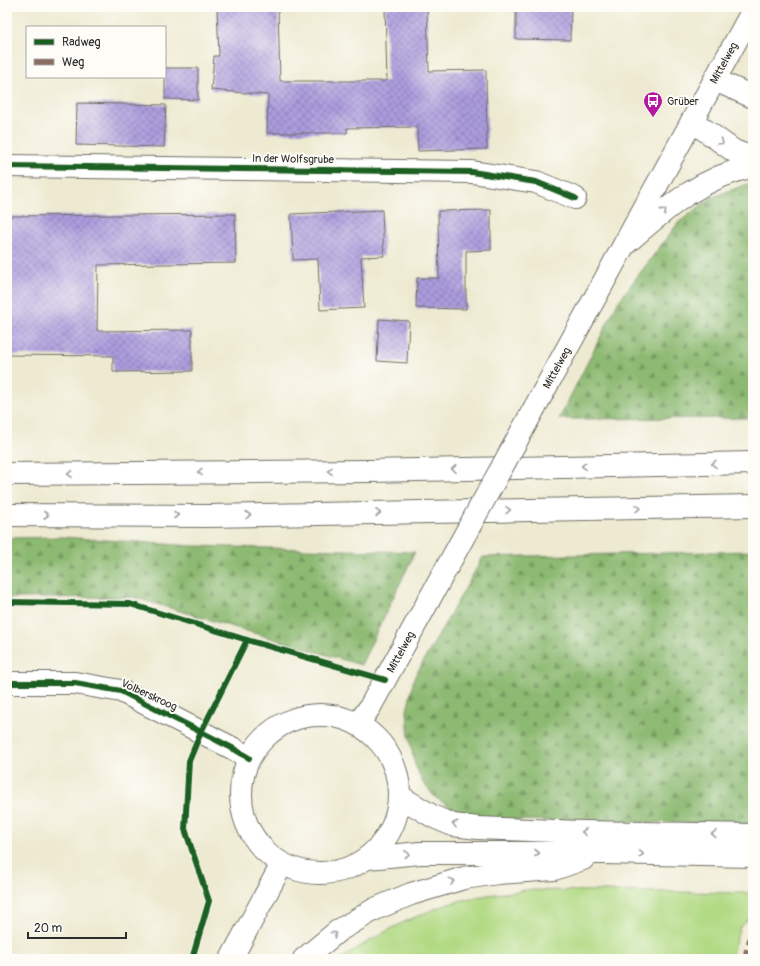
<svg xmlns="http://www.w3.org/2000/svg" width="760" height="966" font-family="Pangolin,sans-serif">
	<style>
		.grass { fill: #b2da84; stroke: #6e8258 }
		.forest { fill: url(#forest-firs); stroke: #5c724e }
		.building { fill: url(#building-cross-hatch) }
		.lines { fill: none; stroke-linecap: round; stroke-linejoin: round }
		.street-casing { stroke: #6f6e65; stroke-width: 24 }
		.secondary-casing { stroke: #6f6e65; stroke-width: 24 }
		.highway-casing { stroke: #6f6e65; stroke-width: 24 }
		.street { stroke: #fff; stroke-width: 22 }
		.secondary { stroke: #fff; stroke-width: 22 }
		.highway { stroke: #fff; stroke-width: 22 }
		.secondary-bridge-casing { stroke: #6f6e65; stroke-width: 24; stroke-linecap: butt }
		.secondary-bridge { stroke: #fff; stroke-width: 22 }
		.quiet { stroke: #8d6e63; stroke-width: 5; stroke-dasharray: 10 5; stroke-linecap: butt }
		.cycleway-casing { stroke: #fdfcf7; stroke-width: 8 }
		.cycleway { stroke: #1b5e20; stroke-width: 6 }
		.oneway { stroke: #a0a0a0 }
		.labels { text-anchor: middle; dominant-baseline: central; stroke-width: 4; stroke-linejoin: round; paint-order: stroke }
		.street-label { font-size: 11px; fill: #2b2b2b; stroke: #fdfcf7 }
		.poi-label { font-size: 11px; fill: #2b2b2b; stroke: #fdfcf7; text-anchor: start }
	</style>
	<defs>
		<pattern id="forest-firs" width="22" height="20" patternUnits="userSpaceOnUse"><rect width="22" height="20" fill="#8dba72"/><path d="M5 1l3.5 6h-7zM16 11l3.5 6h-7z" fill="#73975e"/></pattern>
		<pattern id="building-cross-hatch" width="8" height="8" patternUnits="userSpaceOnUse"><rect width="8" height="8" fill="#ac9cde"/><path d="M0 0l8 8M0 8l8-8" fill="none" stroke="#8c7fb4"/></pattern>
	</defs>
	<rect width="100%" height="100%" fill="#fdfcf7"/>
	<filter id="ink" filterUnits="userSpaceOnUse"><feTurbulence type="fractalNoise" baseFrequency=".025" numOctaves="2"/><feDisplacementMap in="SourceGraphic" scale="8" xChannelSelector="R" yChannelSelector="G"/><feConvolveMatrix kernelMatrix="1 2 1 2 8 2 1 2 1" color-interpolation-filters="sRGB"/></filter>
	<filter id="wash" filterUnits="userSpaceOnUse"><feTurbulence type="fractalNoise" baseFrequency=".012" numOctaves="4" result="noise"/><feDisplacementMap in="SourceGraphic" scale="16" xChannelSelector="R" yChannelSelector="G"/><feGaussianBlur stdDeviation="0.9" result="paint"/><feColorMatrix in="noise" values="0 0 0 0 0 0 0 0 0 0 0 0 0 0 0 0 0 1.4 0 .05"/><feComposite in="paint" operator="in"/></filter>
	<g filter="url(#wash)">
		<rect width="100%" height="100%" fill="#eeead1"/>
		<!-- grass -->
		<path class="grass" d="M 526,890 L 753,893 L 753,915 L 740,927 L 732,954 L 733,959 L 341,959 C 381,932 424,909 471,898 C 489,894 508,893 526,890 Z"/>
		<!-- forest -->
		<path class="forest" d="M 753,182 L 753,418 L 559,419 L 618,302 L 678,223 L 712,197 Z
			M 62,537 L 194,546 L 415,552 L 361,665 L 133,597 L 7,598 L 7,538 Z
			M 753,551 L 753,824 L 518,820 L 475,816 L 454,809 L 436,798 L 423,783 L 415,765 L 409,737 L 407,711 L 414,678 L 483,557 Z"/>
		<g id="blocks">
			<!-- building -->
			<path class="building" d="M 217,7 L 278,7 L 280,81 L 387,81 L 385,7 L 427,7 L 429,71 L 486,70 L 487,149 L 418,151 L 417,127 L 347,128 L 347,133 L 267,133 L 268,95 L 211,90 L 214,56 L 219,56 Z
				M 516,7 L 571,7 L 570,40 L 516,39 Z
				M 165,68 L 198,68 L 198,100 L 165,99 Z
				M 77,103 L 166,105 L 164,147 L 76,145 Z
				M 382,210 L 384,256 L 361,257 L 364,308 L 320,310 L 318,259 L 293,260 L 291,214 Z
				M 491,210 L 491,250 L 466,251 L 466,309 L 416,308 L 417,278 L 439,278 L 438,211 Z
				M 235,214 L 236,263 L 98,265 L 97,331 L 192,330 L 192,371 L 113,372 L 113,356 L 7,355 L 7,216 Z
				M 379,319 L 409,321 L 407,363 L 377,361 Z"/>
		</g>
	</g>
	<g filter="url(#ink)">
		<use href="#blocks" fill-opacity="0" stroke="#6f6e65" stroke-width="1"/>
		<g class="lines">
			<defs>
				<path id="street" d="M 7,166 L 472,172 L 536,182 L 575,198
					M 7,683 L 75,683 L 121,691 L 234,749 L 249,758"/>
				<path id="secondary" d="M 535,407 L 753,10
					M241 794a79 79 0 1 1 158 0a79 79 0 1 1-158 0Z
					M 358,724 L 370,707 L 446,569
					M 231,959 L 282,864"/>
				<path id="highway" d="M 715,80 L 753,97
					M 692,121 L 734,151 L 753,158
					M 624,245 C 666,209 697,179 753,166
					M 7,474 L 369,471 L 753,463
					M 7,515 L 209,516 L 753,506
					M 399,796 L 434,817 L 453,825 L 478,828 L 583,832 L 753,835
					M 368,858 L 420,853 L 602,853 L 753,856
					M 304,959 L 338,931 L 375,909 L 411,894 L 464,878 L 498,873 L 554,869 L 583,859"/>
			</defs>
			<!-- street casing -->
			<use href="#street" class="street-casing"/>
			<!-- secondary casing -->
			<use href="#secondary" class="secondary-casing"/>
			<!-- highway casing -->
			<use href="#highway" class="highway-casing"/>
			<!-- street -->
			<use href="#street" class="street"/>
			<!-- secondary -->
			<use href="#secondary" class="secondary"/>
			<!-- highway -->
			<use href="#highway" class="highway"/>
			<defs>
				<path id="secondary-bridge" d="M 446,569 L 535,407"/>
			</defs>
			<!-- secondary-bridge casing -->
			<use href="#secondary-bridge" class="secondary-bridge-casing"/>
			<!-- secondary-bridge -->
			<use href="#secondary-bridge" class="secondary-bridge"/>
			<!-- quiet -->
			<path class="quiet" d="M 746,959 L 746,952 L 751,934 L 753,932"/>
			<defs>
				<path id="cycleway" d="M 7,166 L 472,172 L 536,182 L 575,198
					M 7,602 L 130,604 L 247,640 L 385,680
					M 7,683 L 75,683 L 121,691 L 234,749 L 249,758
					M 192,959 L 209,901 L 185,829 L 189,761 L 201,732 L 247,640"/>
			</defs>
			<!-- cycleway casing -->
			<use href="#cycleway" class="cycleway-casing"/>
			<!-- cycleway -->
			<use href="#cycleway" class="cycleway"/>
		</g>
		<!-- one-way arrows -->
		<defs><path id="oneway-chevron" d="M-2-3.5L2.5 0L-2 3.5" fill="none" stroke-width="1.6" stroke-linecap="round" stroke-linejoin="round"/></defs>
		<g class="oneway">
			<use href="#oneway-chevron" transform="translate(721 142) rotate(35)"/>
			<use href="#oneway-chevron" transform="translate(664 211) rotate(-40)"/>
			<use href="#oneway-chevron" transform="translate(714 464) rotate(179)"/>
			<use href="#oneway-chevron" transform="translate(584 466) rotate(179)"/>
			<use href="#oneway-chevron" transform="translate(454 469) rotate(179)"/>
			<use href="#oneway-chevron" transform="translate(330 471) rotate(179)"/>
			<use href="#oneway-chevron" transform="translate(200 472) rotate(179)"/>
			<use href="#oneway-chevron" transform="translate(70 474) rotate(179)"/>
			<use href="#oneway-chevron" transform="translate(638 508) rotate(-1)"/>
			<use href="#oneway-chevron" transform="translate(508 510) rotate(-1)"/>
			<use href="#oneway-chevron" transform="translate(378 513) rotate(-1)"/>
			<use href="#oneway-chevron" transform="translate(46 515)"/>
			<use href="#oneway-chevron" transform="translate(176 515)"/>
			<use href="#oneway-chevron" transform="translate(248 515) rotate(-1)"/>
			<use href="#oneway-chevron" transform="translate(455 824) rotate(-166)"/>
			<use href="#oneway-chevron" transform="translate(584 832) rotate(-179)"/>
			<use href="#oneway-chevron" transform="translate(714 834) rotate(-179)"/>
			<use href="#oneway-chevron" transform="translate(537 853)"/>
			<use href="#oneway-chevron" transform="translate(407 854) rotate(-2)"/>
			<use href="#oneway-chevron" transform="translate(641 854) rotate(1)"/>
			<use href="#oneway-chevron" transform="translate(452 881) rotate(-15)"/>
			<use href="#oneway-chevron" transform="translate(334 934) rotate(-38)"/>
		</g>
	</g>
	<!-- icons -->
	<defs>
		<symbol id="bus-pin" viewBox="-11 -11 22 30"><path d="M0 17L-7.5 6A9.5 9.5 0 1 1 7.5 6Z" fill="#b5179e" stroke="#fdfcf7"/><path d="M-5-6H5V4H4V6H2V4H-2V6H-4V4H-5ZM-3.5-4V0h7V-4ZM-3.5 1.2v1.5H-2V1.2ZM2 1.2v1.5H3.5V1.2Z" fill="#fff"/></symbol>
	</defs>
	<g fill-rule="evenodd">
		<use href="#bus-pin" x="642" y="90" width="22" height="30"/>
	</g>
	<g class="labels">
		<!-- street labels -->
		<g class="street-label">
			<text transform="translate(724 63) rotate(-61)">Mittelweg</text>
			<text transform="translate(293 159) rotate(1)">In der Wolfsgrube</text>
			<text transform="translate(557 368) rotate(-61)">Mittelweg</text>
			<text transform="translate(401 652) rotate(-61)">Mittelweg</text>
			<text transform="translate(149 695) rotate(25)">Volberskroog</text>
		</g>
		<!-- poi labels -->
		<g class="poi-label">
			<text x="667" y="101">Grüber</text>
		</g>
	</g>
	<!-- margin -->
	<rect width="760" height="966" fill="none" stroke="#fdfcf7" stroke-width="24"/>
	<!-- legend -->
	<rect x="26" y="26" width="140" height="52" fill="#fdfcf7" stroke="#a9a8a5"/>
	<rect x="34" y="39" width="20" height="6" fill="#1b5e20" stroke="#a9a8a5"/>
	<text x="62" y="46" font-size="12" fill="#2b2b2b">Radweg</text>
	<rect x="34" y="59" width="20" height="6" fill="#8d6e63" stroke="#a9a8a5"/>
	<text x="62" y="66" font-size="12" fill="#2b2b2b">Weg</text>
	<!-- scale -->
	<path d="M28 932v6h98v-6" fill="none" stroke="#2b2b2b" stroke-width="2"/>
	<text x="34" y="932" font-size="12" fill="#2b2b2b" stroke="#fdfcf7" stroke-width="3" paint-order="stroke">20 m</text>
</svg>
